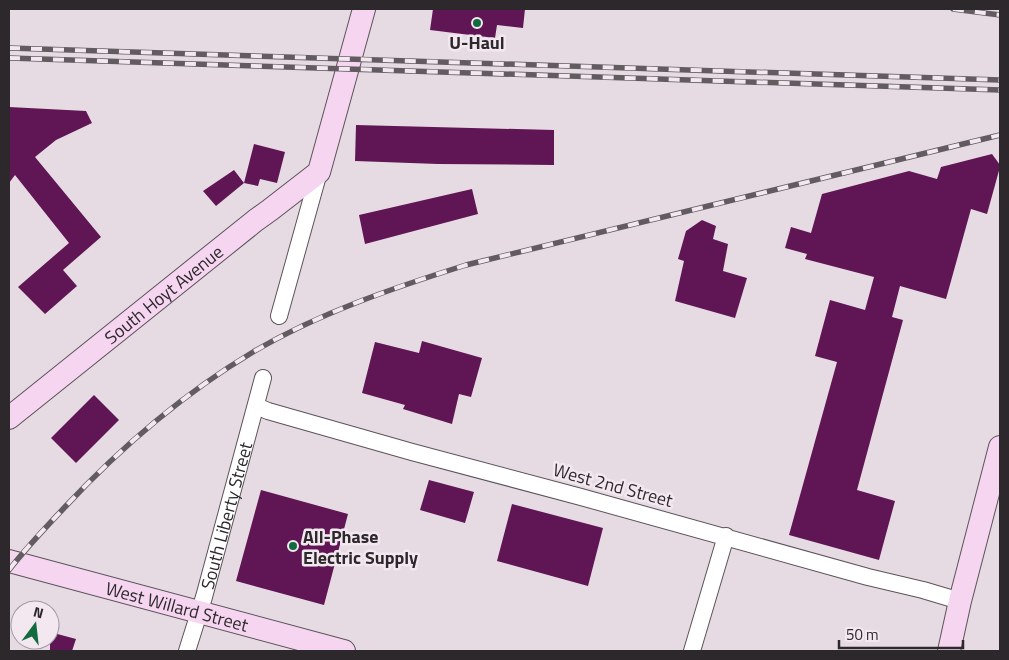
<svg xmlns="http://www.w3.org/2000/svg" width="1009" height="660" font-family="'Titillium Web',sans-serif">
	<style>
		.building { fill: #601654 }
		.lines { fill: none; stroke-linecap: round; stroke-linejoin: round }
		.street-casing { stroke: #5c535a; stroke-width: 18 }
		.secondary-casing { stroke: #5c535a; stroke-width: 24 }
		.street { stroke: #fff; stroke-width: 16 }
		.secondary { stroke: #f5d5ef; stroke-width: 22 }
		.rail-casing { stroke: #625c61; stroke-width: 5.5 }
		.rail { stroke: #f3e8f0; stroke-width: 4; stroke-dasharray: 11; stroke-linecap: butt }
		.poi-dot { fill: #126b3e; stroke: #f3e8f0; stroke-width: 2 }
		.labels { text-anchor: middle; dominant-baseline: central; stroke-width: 5; stroke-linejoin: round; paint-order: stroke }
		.poi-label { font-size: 18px; font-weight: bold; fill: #2c282b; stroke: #f3e8f0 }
		.street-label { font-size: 18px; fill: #2c282b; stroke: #f3e8f0 }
	</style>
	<rect width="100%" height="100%" fill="#e6dbe3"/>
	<!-- building -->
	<path class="building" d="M 433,9 L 525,9 L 523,28 L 497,25 L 495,38 L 430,30 Z
		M 9,107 L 86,111 L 92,123 L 56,140 L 35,157 L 101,237 L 63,270 L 77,286 L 45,314 L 18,287 L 69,243 L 15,175 L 9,183 Z
		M 356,125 L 554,130 L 554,165 L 438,164 L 355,161 Z
		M 254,144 L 285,152 L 277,183 L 260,179 L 258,186 L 244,183 Z
		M 992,154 L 1000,165 L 1000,167 L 987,214 L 971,209 L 946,299 L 900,286 L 892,317 L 903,320 L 857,490 L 895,501 L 879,560 L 789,535 L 837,362 L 815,356 L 830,300 L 865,310 L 874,277 L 805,259 L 807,254 L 785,248 L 791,227 L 811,233 L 822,194 L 909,171 L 937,179 L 941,167 Z
		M 234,170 L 244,183 L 216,206 L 203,191 Z
		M 472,189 L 478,214 L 365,244 L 359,215 Z
		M 702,220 L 716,226 L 713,239 L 728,244 L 723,271 L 747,278 L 735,318 L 675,301 L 684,261 L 678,259 L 686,231 Z
		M 422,341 L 482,358 L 471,397 L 459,394 L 452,424 L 403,409 L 405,405 L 362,393 L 375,342 L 419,353 Z
		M 94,395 L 119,420 L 76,463 L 51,438 Z
		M 429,480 L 474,492 L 465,523 L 420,510 Z
		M 261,490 L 348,514 L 324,605 L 236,581 Z
		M 512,504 L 603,528 L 588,586 L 497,561 Z
		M 50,632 L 76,639 L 72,651 L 50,651 Z"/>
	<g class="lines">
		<defs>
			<g id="street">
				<path d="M 279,316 L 319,172"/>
				<path d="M 256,406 L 268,411 L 412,452 L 581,497 L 868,577 L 923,590 L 960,601"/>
				<path id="s1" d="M 187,651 L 204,597 L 263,378"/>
				<path d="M 692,651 L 726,536"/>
			</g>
			<g id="secondary">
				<path id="s2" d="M 9,418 L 256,220 L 270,210 L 319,172 L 364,9"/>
				<path id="s3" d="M 9,561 L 344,651"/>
				<path d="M 949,651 L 960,601 L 1000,447"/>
			</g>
		</defs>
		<!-- street casing -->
		<use href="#street" class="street-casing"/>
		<!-- secondary casing -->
		<use href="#secondary" class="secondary-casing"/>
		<!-- street -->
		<use href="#street" class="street"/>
		<!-- secondary -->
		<use href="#secondary" class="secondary"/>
		<defs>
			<path id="rail" d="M 953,9 L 1000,15
				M 9,48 L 1000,80
				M 9,58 L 1000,90
				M 9,570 C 26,548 45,528 64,508 C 120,448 183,394 253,352 C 319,313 393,288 466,265 L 1000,135"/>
		</defs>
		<!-- rail casing -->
		<use href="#rail" class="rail-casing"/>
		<!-- rail -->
		<use href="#rail" class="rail"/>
	</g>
	<!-- markers -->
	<g class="poi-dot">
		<circle cx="477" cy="23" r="5"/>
		<circle cx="293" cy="546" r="5"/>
	</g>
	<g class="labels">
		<!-- poi labels -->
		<g class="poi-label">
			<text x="477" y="42">U-Haul</text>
			<text x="303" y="536" text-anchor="start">All-Phase<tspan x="303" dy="21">Electric Supply</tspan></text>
		</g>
		<!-- street labels -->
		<g class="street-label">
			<text stroke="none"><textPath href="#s2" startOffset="198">South Hoyt Avenue</textPath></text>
			<text transform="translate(613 485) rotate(15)">West 2nd Street</text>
			<text stroke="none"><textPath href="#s1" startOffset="141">South Liberty Street</textPath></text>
			<text stroke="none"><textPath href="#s3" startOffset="174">West Willard Street</textPath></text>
		</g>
	</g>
	<!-- border -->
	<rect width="1009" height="660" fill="none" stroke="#2c282b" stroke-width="20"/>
	<!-- north arrow -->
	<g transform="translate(35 625) rotate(15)"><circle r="24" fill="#f3e8f0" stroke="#a39ba1"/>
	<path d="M0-4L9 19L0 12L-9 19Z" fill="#126b3e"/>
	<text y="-8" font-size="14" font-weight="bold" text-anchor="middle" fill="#2c282b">N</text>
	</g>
	<!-- scale -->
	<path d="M839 640v8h124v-8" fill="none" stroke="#2c282b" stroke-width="2.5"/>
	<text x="846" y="640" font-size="15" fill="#2c282b" stroke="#f3e8f0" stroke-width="4" paint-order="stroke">50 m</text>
</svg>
